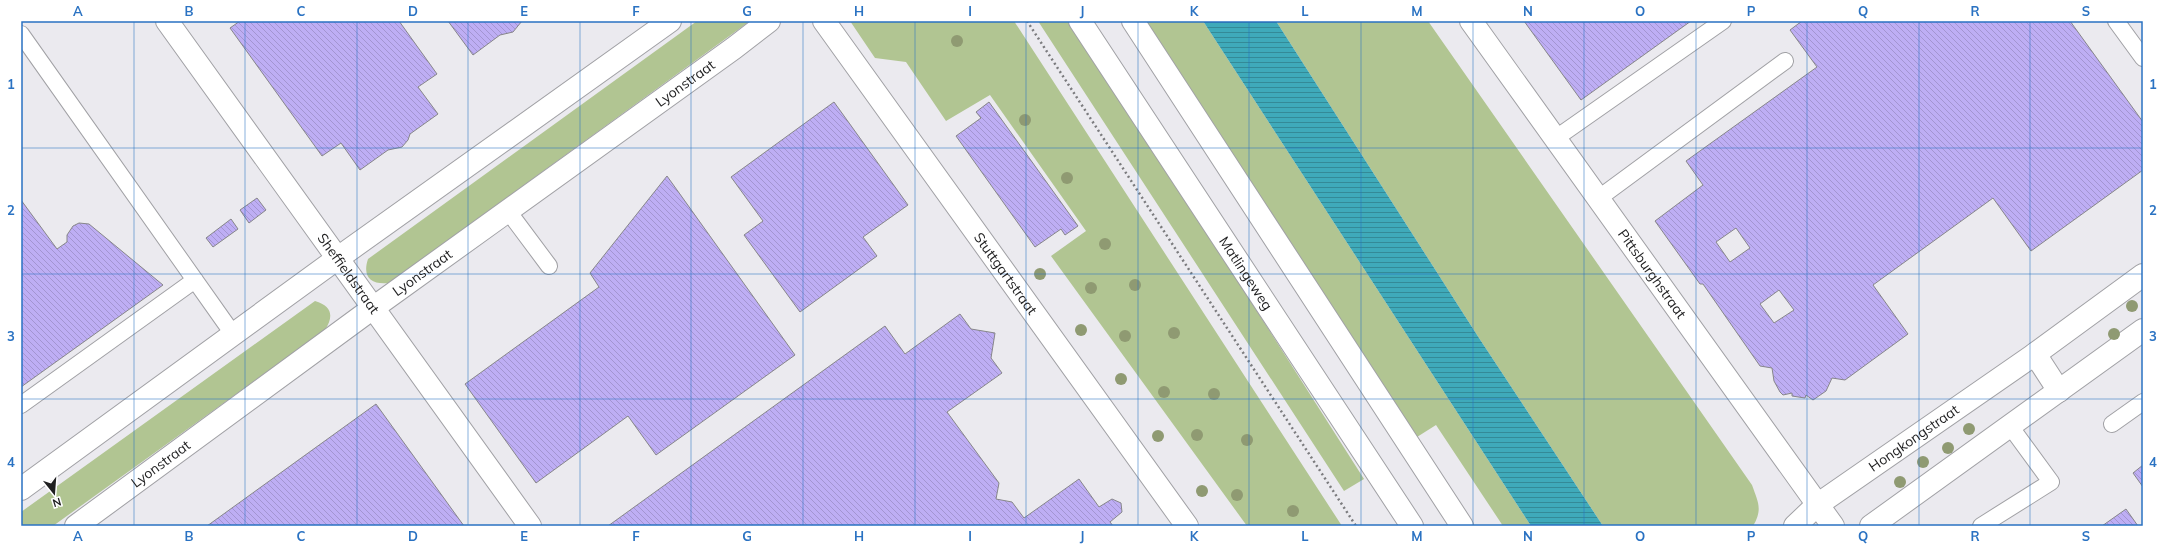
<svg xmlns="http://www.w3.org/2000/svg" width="2164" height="547" font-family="Mulish,sans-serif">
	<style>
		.green { fill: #b1c592 }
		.water { fill: url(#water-rules) }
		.building { fill: url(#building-back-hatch); stroke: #87868a; fill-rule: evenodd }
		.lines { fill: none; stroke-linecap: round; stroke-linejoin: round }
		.service-casing { stroke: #a1a1a5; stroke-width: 18 }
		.minor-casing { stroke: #a1a1a5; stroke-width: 24 }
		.secondary-casing { stroke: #a1a1a5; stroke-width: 24 }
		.path { stroke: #7b7b7e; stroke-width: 2.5; stroke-dasharray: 2 3; stroke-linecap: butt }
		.service { stroke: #fff; stroke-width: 16 }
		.minor { stroke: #fff; stroke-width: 22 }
		.secondary { stroke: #fff; stroke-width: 22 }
		.tree { fill: #8f9a72 }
		.grid { fill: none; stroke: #2a72c2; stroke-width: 1; stroke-opacity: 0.55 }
		.labels { text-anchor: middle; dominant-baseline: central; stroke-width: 3; stroke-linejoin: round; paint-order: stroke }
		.street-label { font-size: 14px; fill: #1f1f20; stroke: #fff }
		.neatline { fill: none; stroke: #2a72c2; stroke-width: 1.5 }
		.grid-label { font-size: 13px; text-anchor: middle; font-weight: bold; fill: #2a72c2 }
	</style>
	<defs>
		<pattern id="water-rules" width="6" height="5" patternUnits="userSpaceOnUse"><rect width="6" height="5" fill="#3faaba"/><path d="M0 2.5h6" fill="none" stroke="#348a97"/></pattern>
		<pattern id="building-back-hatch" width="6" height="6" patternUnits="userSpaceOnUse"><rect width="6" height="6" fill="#beaef4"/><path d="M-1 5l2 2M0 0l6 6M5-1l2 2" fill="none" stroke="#a395d1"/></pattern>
	</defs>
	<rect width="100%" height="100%" fill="#ebeaef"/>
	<!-- green -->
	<path class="green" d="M 697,21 L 750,21 L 389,283 C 371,285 362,277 368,259 Z
		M 850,21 L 1014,21 L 1342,526 L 1247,526 L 1051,256 L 1086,231 L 990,95 L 946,121 L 906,62 L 875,58 Z
		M 1038,21 L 1068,21 L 1211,239 L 1364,479 L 1344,491 Z
		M 1141,21 L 1203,21 L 1531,526 L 1503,526 L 1436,425 L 1417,437 Z
		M 1276,21 L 1428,21 L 1752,485 C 1758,502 1763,509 1753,526 L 1603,526 L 1479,338 Z
		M 315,301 C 332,306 334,316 325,330 L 53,526 L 21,526 L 21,512 Z"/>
	<!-- water -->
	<path class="water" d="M 1203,21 L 1276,21 L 1479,338 L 1603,526 L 1531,526 Z"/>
	<!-- building -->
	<path class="building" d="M 240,21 L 399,21 L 437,74 L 418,87 L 438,114 L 410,134 L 408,140 L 402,147 L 388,150 L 360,170 L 341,143 L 322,156 L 230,28 Z
		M 448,21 L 522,21 L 513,32 L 500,35 L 473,55 Z
		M 1524,21 L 1691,21 L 1581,100 Z
		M 1802,21 L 2070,21 L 2143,122 L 2143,170 L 2031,251 L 1993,198 L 1873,285 L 1908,334 L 1845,380 L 1832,378 L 1826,391 L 1813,400 L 1806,395 L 1805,398 L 1792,396 L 1792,393 L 1783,395 L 1780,392 L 1774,381 L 1772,368 L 1760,366 L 1703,284 L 1700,284 L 1655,221 L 1703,185 L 1686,161 L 1817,67 L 1790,30 ZM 1736,228 L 1750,248 L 1730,262 L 1716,242 ZM 1779,290 L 1794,310 L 1774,323 L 1760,304 Z
		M 834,102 L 908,205 L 863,237 L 877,256 L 800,312 L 744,235 L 763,221 L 731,177 Z
		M 989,102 L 1078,226 L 1065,235 L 1061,229 L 1035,247 L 956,136 L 981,118 L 976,112 Z
		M 667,176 L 795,355 L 656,455 L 628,416 L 536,483 L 465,384 L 599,287 L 590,273 Z
		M 257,198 L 266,210 L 249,223 L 240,210 Z
		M 21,200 L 57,249 L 67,242 L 67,235 L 73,226 L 79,223 L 89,224 L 163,285 L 21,387 Z
		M 231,219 L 238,229 L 213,247 L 206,238 Z
		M 960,314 L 971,329 L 995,333 L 991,358 L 1002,373 L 947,412 L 999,483 L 996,499 L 1012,502 L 1024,518 L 1079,479 L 1099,507 L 1112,499 L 1121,503 L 1122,512 L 1110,522 L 1113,526 L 608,526 L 885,326 L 905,354 Z
		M 376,404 L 464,526 L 207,526 Z
		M 2143,465 L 2143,487 L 2133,473 Z
		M 2126,509 L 2138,526 L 2102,526 Z"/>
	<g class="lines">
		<defs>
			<path id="service" d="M 2116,21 L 2143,58
				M 21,34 L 233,334
				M 1556,138 L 1723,21
				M 1599,198 L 1785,61
				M 508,211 L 549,266
				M 21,405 L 195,280
				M 2112,424 L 2143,402
				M 1981,526 L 2051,482 L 2010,426"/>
			<g id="minor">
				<path id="s1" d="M 167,21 L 530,526"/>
				<path id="s2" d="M 824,21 L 1187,526"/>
				<path id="s3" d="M 1471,21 L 1833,526"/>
				<path d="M 2035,354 L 2059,391"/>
				<path d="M 21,489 L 338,258 L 670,21"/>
				<path id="s4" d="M 76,526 L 373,308 L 734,48 L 769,21"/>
				<path id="s5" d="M 1795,526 L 1817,505 L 2035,354 L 2143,275"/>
				<path d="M 1871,526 L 2143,330"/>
			</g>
			<g id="secondary">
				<path id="s6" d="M 1080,21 L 1412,526"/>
				<path d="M 1133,21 L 1462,526"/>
			</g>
		</defs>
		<!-- service casing -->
		<use href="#service" class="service-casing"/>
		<!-- minor casing -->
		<use href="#minor" class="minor-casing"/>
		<!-- secondary casing -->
		<use href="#secondary" class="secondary-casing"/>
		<!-- path -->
		<path class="path" d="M 1027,21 L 1356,526"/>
		<!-- service -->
		<use href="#service" class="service"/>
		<!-- minor -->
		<use href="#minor" class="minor"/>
		<!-- secondary -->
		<use href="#secondary" class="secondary"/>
	</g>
	<!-- trees -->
	<g class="tree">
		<circle cx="957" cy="41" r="6"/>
		<circle cx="1025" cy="120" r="6"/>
		<circle cx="1067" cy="178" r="6"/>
		<circle cx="1105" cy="244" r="6"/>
		<circle cx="1040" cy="274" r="6"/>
		<circle cx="1135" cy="285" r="6"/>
		<circle cx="1091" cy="288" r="6"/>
		<circle cx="2132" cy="306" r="6"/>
		<circle cx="1081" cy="330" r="6"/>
		<circle cx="1174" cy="333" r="6"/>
		<circle cx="2114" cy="334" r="6"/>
		<circle cx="1125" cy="336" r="6"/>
		<circle cx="1121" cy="379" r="6"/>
		<circle cx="1164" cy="392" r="6"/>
		<circle cx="1214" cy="394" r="6"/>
		<circle cx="1969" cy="429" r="6"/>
		<circle cx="1197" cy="435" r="6"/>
		<circle cx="1158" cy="436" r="6"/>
		<circle cx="1247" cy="440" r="6"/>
		<circle cx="1948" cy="448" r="6"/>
		<circle cx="1923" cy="462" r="6"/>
		<circle cx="1900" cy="482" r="6"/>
		<circle cx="1202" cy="491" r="6"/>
		<circle cx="1237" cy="495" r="6"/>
		<circle cx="1293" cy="511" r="6"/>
	</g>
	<!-- grid -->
	<path class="grid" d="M 134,21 L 134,526M 245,21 L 245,526M 357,21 L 357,526M 468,21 L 468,526M 580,21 L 580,526M 691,21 L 691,526M 803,21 L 803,526M 915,21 L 915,526M 1026,21 L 1026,526M 1138,21 L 1138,526M 1249,21 L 1249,526M 1361,21 L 1361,526M 1473,21 L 1473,526M 1584,21 L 1584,526M 1696,21 L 1696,526M 1807,21 L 1807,526M 1919,21 L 1919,526M 2030,21 L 2030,526M 21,148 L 2143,148M 21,274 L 2143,274M 21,399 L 2143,399"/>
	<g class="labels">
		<!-- street labels -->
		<g class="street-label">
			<text stroke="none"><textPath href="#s4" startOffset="753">Lyonstraat</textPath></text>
			<text stroke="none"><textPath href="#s1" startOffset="311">Sheffieldstraat</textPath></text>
			<text stroke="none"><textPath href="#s4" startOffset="429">Lyonstraat</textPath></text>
			<text stroke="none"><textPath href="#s3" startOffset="311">Pittsburghstraat</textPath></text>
			<text stroke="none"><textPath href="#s2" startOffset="311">Stuttgartstraat</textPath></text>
			<text stroke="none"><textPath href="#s6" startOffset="302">Matlingeweg</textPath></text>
			<text stroke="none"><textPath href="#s5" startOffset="148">Hongkongstraat</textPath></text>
			<text stroke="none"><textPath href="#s4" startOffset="105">Lyonstraat</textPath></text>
		</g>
	</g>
	<!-- border -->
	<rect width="2164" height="547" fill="none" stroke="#ffffff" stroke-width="44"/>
	<!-- north arrow -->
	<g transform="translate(54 493) rotate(163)" stroke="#ffffff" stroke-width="3" paint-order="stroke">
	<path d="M0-3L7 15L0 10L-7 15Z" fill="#1f1f20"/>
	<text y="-6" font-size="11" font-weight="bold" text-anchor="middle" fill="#1f1f20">N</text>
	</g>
	<rect x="22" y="22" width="2120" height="503" class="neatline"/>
	<g class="grid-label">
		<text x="78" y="16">A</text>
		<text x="189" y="16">B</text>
		<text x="301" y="16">C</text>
		<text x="413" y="16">D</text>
		<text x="524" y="16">E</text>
		<text x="636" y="16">F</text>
		<text x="747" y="16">G</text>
		<text x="859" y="16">H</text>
		<text x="970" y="16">I</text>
		<text x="1082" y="16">J</text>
		<text x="1194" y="16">K</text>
		<text x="1305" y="16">L</text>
		<text x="1417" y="16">M</text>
		<text x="1528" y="16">N</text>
		<text x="1640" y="16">O</text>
		<text x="1751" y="16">P</text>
		<text x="1863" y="16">Q</text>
		<text x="1975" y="16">R</text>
		<text x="2086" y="16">S</text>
		<text x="11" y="89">1</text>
		<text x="2153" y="89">1</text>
		<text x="11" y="215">2</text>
		<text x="2153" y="215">2</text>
		<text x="11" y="341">3</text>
		<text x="2153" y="341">3</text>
		<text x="11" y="467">4</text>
		<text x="2153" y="467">4</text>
		<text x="78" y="541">A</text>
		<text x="189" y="541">B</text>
		<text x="301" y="541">C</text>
		<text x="413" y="541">D</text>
		<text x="524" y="541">E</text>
		<text x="636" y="541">F</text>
		<text x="747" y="541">G</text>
		<text x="859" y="541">H</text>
		<text x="970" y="541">I</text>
		<text x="1082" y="541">J</text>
		<text x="1194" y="541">K</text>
		<text x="1305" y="541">L</text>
		<text x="1417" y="541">M</text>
		<text x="1528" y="541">N</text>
		<text x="1640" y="541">O</text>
		<text x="1751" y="541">P</text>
		<text x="1863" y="541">Q</text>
		<text x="1975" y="541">R</text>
		<text x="2086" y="541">S</text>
	</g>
</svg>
